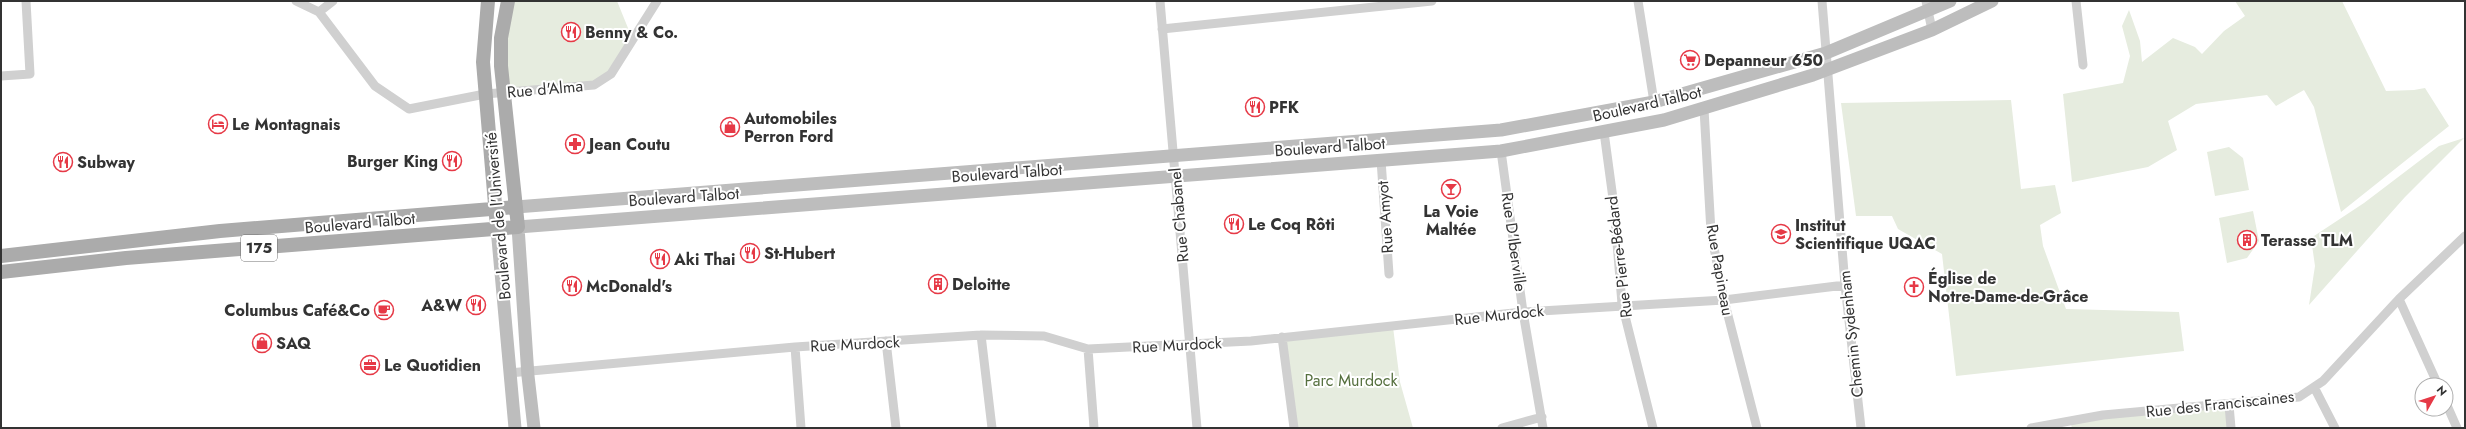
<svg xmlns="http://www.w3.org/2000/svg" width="2466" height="429" font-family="Jost,sans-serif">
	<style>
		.green { fill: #e6ecdf }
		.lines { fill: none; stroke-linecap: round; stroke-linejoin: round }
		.minor { stroke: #d0d0d0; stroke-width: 9 }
		.secondary { stroke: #bdbdbd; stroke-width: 13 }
		.primary { stroke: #ababab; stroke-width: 14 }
		.labels { text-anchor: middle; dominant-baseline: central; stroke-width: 4; stroke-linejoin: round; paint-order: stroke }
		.shield { fill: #fff; stroke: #707070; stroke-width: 1 }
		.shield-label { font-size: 15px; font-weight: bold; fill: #333 }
		.poi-label { font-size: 16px; font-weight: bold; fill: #333; stroke: #fff; text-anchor: start }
		.street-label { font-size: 16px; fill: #333; stroke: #fff }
		.park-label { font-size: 16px; fill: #56703f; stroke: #fff }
	</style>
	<rect width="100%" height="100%" fill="#fff"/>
	<!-- green -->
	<path class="green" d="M 508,1 L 617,1 L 628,28 L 635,36 L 611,74 L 594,85 L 503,93 Z
		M 2235,1 L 2342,1 L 2386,91 L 2414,90 L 2425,88 L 2449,126 L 2341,212 L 2314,107 L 2304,90 L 2276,106 L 2267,95 L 2196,104 L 2168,121 L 2177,150 L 2148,167 L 2072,182 L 2063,94 L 2123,83 L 2130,56 L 2122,26 L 2129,10 L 2140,41 L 2142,62 L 2173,38 L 2195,47 L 2202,54 L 2224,31 L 2245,16 Z
		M 2011,100 L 2021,189 L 2055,185 L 2061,213 L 2040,225 L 2043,246 L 2066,309 L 2179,312 L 2184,351 L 1956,376 L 1942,254 L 1898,229 L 1892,216 L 1856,216 L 1841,103 Z
		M 2464,138 L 2405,197 L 2309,305 L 2315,266 L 2311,238 L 2364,203 L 2439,146 Z
		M 2229,147 L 2243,158 L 2249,190 L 2215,196 L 2207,152 Z
		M 2253,211 L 2259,241 L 2247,258 L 2227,263 L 2219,218 Z
		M 1393,327 L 1400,382 L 1413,428 L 1292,428 L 1282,341 Z
		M 2229,405 L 2231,428 L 2072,428 L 2070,421 Z"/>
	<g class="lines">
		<!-- minor -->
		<path class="minor" d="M 296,1 L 319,12 L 375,86 L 409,109 L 485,94 L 594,85 L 611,74 L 657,1
			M 1160,1 L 1197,428
			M 1638,1 L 1654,102
			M 1822,1 L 1845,285 L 1861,428
			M 1926,1 L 1932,30
			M 2076,1 L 2083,65
			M 319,12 L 333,1
			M 1162,29 L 1432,1
			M 1,76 L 30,74 L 26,1
			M 1704,109 L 1711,232 L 1724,300 L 1757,428
			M 1604,132 L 1614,206 L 1622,304 L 1653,428
			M 1501,151 L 1523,312 L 1543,428
			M 1381,160 L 1389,274
			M 2399,299 L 2438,385
			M 981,335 L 992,428
			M 1282,337 L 1294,428
			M 886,341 L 896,428
			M 795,347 L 801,428
			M 1088,349 L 1094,428
			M 509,373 L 795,347 L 981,335 L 1044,336 L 1088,349 L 1251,341 L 1523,312 L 1724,300 L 1845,285
			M 2314,387 L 2335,428
			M 2446,403 L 2457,428
			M 2229,405 L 2231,428
			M 1502,428 L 1542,417
			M 2031,428 L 2103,415 L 2299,397 L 2323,381 L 2399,299 L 2465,236"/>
		<!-- secondary -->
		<path class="secondary" d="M 516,207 L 1501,130 L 1654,102 L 1826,53 L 1950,1
			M 497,228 L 515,428
			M 534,428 L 528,376 L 518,227 L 1501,151 L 1664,120 L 1813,75 L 1932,30 L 1992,1"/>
		<!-- primary -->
		<path class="primary" d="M 488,1 L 483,62 L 497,228
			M 1,256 L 220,231 L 516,207
			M 1,272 L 126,258 L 518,227 L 501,66 L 501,38 L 508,1"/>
	</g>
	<!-- icons -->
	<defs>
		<symbol id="restaurant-ring" viewBox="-11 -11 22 22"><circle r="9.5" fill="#fff" stroke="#e63946" stroke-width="1.5"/><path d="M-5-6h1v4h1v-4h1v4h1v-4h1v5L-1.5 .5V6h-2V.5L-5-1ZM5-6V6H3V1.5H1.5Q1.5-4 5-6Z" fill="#e63946"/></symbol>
		<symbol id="supermarket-ring" viewBox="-11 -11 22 22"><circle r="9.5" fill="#fff" stroke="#e63946" stroke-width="1.5"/><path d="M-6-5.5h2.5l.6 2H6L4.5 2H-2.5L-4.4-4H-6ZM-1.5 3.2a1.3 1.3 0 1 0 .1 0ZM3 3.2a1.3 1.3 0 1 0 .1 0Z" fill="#e63946"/></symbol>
		<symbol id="hotel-ring" viewBox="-11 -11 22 22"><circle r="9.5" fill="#fff" stroke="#e63946" stroke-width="1.5"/><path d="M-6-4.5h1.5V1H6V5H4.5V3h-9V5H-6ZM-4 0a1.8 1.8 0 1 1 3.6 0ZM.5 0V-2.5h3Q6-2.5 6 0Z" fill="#e63946"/></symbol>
		<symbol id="shop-ring" viewBox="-11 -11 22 22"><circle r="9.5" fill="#fff" stroke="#e63946" stroke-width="1.5"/><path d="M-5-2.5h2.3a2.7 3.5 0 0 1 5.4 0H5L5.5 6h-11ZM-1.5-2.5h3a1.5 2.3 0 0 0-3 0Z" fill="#e63946"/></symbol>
		<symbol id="pharmacy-ring" viewBox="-11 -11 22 22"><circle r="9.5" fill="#fff" stroke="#e63946" stroke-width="1.5"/><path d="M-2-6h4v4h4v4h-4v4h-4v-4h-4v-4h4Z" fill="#e63946"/></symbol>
		<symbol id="bar-ring" viewBox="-11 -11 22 22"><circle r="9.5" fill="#fff" stroke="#e63946" stroke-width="1.5"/><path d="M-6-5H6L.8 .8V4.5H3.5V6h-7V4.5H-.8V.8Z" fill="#e63946"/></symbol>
		<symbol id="university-ring" viewBox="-11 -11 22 22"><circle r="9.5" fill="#fff" stroke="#e63946" stroke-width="1.5"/><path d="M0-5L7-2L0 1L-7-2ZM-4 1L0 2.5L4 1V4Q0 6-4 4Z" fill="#e63946"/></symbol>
		<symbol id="building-ring" viewBox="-11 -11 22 22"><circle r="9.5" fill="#fff" stroke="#e63946" stroke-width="1.5"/><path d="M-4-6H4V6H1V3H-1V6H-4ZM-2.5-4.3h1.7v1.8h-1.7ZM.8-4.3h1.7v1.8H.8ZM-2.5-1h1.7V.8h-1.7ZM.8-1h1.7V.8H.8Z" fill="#e63946"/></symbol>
		<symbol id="church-ring" viewBox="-11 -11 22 22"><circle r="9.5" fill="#fff" stroke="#e63946" stroke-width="1.5"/><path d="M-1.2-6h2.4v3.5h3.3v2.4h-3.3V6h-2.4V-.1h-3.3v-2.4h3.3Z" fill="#e63946"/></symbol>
		<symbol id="cafe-ring" viewBox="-11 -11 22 22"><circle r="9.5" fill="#fff" stroke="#e63946" stroke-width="1.5"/><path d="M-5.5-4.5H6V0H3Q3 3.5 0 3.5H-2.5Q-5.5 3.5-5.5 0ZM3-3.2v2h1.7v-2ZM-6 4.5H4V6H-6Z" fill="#e63946"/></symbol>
		<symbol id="office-ring" viewBox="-11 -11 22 22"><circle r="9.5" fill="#fff" stroke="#e63946" stroke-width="1.5"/><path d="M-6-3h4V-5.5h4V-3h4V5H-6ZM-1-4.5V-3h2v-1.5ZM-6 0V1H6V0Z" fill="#e63946"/></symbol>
	</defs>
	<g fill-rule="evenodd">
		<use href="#restaurant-ring" x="560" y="21" width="22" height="22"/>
		<use href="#supermarket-ring" x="1679" y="49" width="22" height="22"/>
		<use href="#restaurant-ring" x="1244" y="96" width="22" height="22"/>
		<use href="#hotel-ring" x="207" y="113" width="22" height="22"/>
		<use href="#shop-ring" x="719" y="116" width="22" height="22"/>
		<use href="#pharmacy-ring" x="564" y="133" width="22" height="22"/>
		<use href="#restaurant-ring" x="441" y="150" width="22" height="22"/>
		<use href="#restaurant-ring" x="52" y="151" width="22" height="22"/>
		<use href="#bar-ring" x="1440" y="178" width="22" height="22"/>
		<use href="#restaurant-ring" x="1223" y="213" width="22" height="22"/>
		<use href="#university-ring" x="1770" y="223" width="22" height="22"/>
		<use href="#building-ring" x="2236" y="229" width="22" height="22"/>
		<use href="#restaurant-ring" x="739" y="242" width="22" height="22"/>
		<use href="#restaurant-ring" x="649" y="248" width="22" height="22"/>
		<use href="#building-ring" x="927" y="273" width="22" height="22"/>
		<use href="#restaurant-ring" x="561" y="275" width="22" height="22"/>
		<use href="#church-ring" x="1903" y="276" width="22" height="22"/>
		<use href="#restaurant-ring" x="465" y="294" width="22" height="22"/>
		<use href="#cafe-ring" x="373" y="299" width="22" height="22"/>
		<use href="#shop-ring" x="251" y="332" width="22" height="22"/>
		<use href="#office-ring" x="359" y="354" width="22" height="22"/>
	</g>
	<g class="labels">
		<!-- shield labels -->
		<rect class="shield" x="241" y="235" width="36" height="26" rx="3"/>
		<g class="shield-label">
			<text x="259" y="248">175</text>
		</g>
		<!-- poi labels -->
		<g class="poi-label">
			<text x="585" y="32">Benny &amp; Co.</text>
			<text x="1704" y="60">Depanneur 650</text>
			<text x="1269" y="107">PFK</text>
			<text x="744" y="118">Automobiles<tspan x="744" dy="18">Perron Ford</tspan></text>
			<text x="232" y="124">Le Montagnais</text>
			<text x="589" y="144">Jean Coutu</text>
			<text x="438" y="161" text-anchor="end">Burger King</text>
			<text x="77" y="162">Subway</text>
			<text x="1451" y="211" text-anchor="middle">La Voie<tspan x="1451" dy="18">Maltée</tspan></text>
			<text x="1248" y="224">Le Coq Rôti</text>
			<text x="1795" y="225">Institut<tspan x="1795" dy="18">Scientifique UQAC</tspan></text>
			<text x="2261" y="240">Terasse TLM</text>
			<text x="764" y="253">St-Hubert</text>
			<text x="674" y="259">Aki Thai</text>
			<text x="1928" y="278">Église de<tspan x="1928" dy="18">Notre-Dame-de-Grâce</tspan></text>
			<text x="952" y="284">Deloitte</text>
			<text x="586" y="286">McDonald's</text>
			<text x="462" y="305" text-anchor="end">A&amp;W</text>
			<text x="370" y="310" text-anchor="end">Columbus Café&amp;Co</text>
			<text x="276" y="343">SAQ</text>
			<text x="384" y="365">Le Quotidien</text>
		</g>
		<!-- street labels -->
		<g class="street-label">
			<text transform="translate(545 89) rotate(-5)">Rue d'Alma</text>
			<text transform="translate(1647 104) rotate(-13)">Boulevard Talbot</text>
			<text transform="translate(1330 147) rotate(-4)">Boulevard Talbot</text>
			<text transform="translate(1007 173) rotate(-4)">Boulevard Talbot</text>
			<text transform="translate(684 197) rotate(-4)">Boulevard Talbot</text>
			<text transform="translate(1179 215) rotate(-95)">Rue Chabanel</text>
			<text transform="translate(498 216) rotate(-95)">Boulevard de l'Université</text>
			<text transform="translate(1385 217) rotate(-94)">Rue Amyot</text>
			<text transform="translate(360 223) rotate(-5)">Boulevard Talbot</text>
			<text transform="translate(1514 242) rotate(82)">Rue D'Iberville</text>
			<text transform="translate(1619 257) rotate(-97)">Rue Pierre-Bédard</text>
			<text transform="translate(1720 270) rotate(80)">Rue Papineau</text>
			<text transform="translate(1499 315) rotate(-6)">Rue Murdock</text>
			<text transform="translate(1851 334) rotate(-96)">Chemin Sydenham</text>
			<text transform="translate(855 344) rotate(-3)">Rue Murdock</text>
			<text transform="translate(1177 345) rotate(-3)">Rue Murdock</text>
			<text transform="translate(2220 404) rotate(-6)">Rue des Franciscaines</text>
		</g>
		<!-- park labels -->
		<g class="park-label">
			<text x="1351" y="380">Parc Murdock</text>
		</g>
	</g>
	<!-- border -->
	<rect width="2466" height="429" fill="none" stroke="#333333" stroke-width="4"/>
	<!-- north arrow -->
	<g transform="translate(2434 397) rotate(51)"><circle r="19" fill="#ffffff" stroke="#adadad"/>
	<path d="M0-3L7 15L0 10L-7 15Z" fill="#e63946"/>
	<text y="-6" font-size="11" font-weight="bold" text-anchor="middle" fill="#333333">N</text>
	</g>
</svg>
